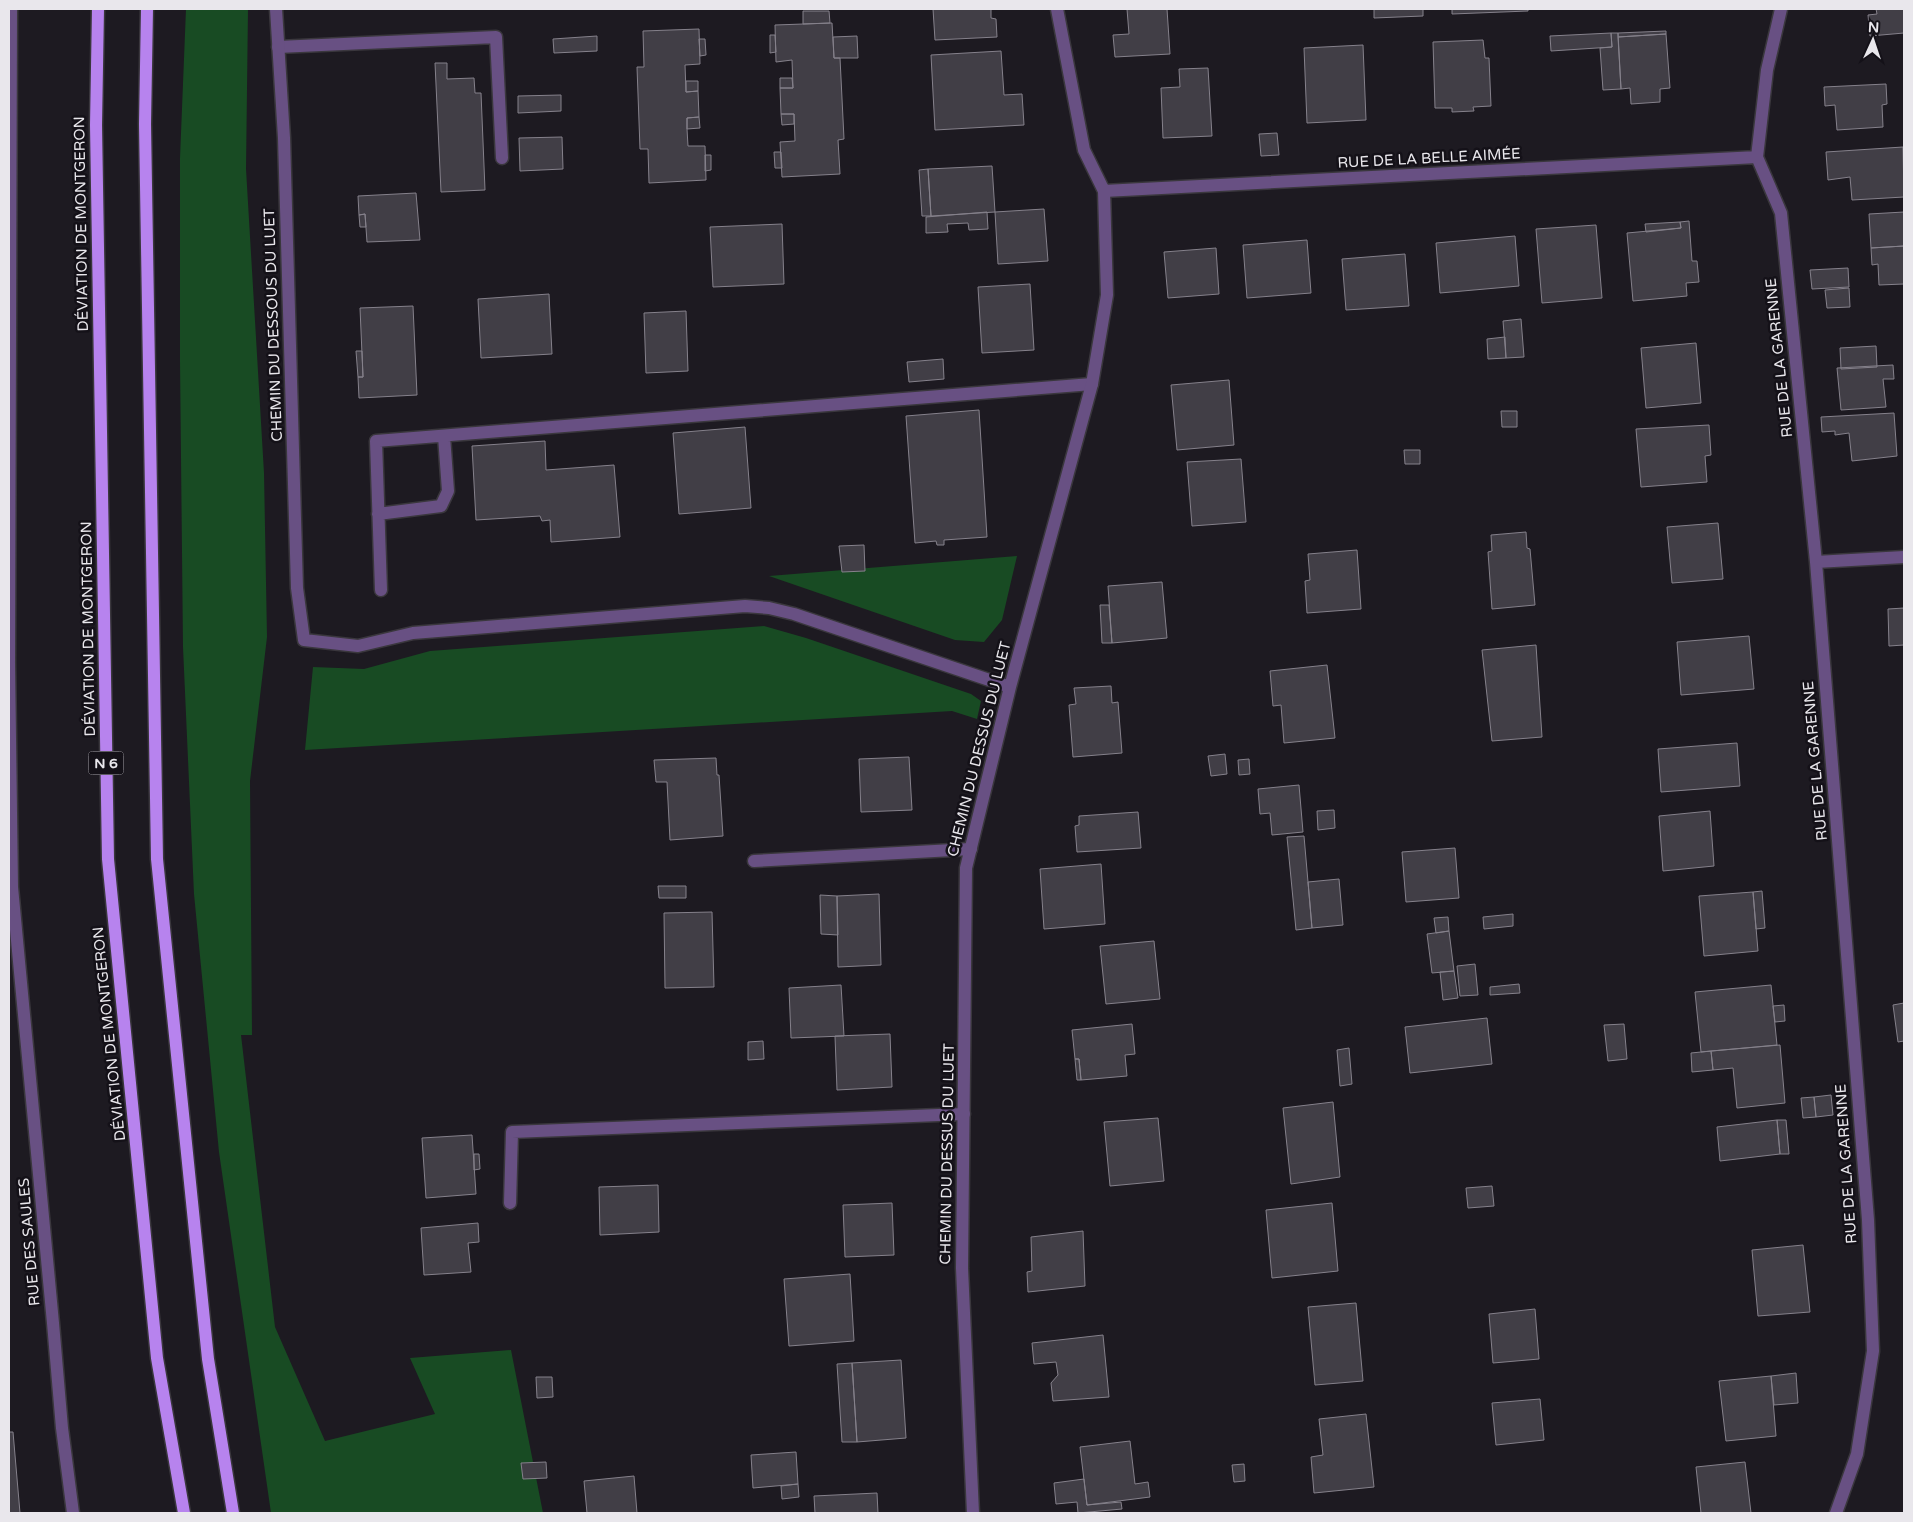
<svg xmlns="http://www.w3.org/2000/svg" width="1913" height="1522" font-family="'Varela Round',sans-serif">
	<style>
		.green { fill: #184b23 }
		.building { fill: #413e46; stroke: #85818b }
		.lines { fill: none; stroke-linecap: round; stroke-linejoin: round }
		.lane-casing { stroke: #3a373d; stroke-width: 15 }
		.street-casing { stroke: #3a373d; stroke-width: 15 }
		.primary-casing { stroke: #3a373d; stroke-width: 15 }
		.lane { stroke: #685083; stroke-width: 12 }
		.street { stroke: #685083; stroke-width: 12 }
		.primary { stroke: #b783ee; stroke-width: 12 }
		.labels { text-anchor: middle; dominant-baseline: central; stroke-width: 5; stroke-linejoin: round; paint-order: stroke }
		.shield { fill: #141118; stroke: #a9a7ac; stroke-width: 1 }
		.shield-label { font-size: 14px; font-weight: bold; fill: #e9e7ec }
		.street-label { font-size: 15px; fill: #e9e7ec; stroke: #141118 }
	</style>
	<rect width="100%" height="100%" fill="#1d1a21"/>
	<!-- green -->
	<path class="green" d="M 186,9 L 248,9 L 246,169 L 264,473 L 267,637 L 250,781 L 252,1035 L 241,1035 L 275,1327 L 325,1441 L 435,1414 L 410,1358 L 511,1350 L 543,1513 L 271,1513 L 219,1152 L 194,894 L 183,647 L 180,362 L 180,158 Z
		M 1017,556 L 1002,620 L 984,642 L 955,640 L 769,576 Z
		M 764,626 L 806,638 L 971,694 L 981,701 L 977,719 L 952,711 L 305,750 L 313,667 L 364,669 L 430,651 Z"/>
	<!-- building -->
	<path class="building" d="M 933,9 L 991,9 L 991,18 L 996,19 L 997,37 L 935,40 Z
		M 1127,9 L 1167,9 L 1170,54 L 1115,57 L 1113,35 L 1129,34 Z
		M 1374,9 L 1423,9 L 1423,16 L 1374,18 Z
		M 1452,9 L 1528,9 L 1528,11 L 1452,14 Z
		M 1876,9 L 1904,9 L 1904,33 L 1870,36 L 1868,15 L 1877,14 Z
		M 803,11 L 829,11 L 830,23 L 803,24 Z
		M 832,23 L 834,58 L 840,58 L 844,139 L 838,140 L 840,174 L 782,177 L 780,142 L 795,141 L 794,114 L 781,114 L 780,88 L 793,88 L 792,60 L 776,62 L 775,25 Z
		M 699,29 L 700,64 L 685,65 L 686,92 L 698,91 L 699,117 L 687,118 L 687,129 L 688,146 L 705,146 L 706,180 L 649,183 L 648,149 L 640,149 L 637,67 L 644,67 L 643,31 Z
		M 1666,31 L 1666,34 L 1618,37 L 1618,33 Z
		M 1611,33 L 1612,47 L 1551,51 L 1550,36 Z
		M 1611,33 L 1618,33 L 1621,89 L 1603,90 L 1600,48 L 1612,47 Z
		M 1666,34 L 1670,88 L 1660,89 L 1660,102 L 1631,104 L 1630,88 L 1621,89 L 1618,37 Z
		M 770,35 L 775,35 L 776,52 L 770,53 Z
		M 597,36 L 597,51 L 554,53 L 553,39 Z
		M 857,36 L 858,58 L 834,58 L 833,37 Z
		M 699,39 L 705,39 L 706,55 L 700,56 Z
		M 1483,40 L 1485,58 L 1489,58 L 1491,106 L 1473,107 L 1474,111 L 1452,112 L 1452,108 L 1435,108 L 1433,42 Z
		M 1363,45 L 1366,120 L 1307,123 L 1304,48 Z
		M 1001,51 L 1004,95 L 1022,94 L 1024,125 L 935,130 L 931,55 Z
		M 435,63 L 447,63 L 447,79 L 474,78 L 475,93 L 481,93 L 485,190 L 441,192 Z
		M 1208,68 L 1212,136 L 1163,138 L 1161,88 L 1180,87 L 1179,69 Z
		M 780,78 L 792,78 L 793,88 L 780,88 Z
		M 686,81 L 698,81 L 698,91 L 686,92 Z
		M 1886,84 L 1887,104 L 1882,105 L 1883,127 L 1837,130 L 1835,105 L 1825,106 L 1824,87 Z
		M 561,95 L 561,111 L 518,113 L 518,96 Z
		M 781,114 L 794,114 L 794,124 L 782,125 Z
		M 699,117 L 700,128 L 687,129 L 687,118 Z
		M 1277,133 L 1279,155 L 1261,156 L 1259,134 Z
		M 562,137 L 563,169 L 520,171 L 519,138 Z
		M 1903,147 L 1904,197 L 1852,200 L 1850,177 L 1828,180 L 1826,152 Z
		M 774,152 L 781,152 L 782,168 L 775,168 Z
		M 705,155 L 711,155 L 711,170 L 705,171 Z
		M 992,166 L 995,212 L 931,216 L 928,169 Z
		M 928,169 L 931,216 L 922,216 L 919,170 Z
		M 416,193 L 420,240 L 367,242 L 365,214 L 359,215 L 358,196 Z
		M 1044,209 L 1048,261 L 998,264 L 995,212 Z
		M 987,212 L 988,229 L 969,230 L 968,223 L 947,224 L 948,232 L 926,233 L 926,217 Z
		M 1904,212 L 1904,246 L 1871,248 L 1869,214 Z
		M 365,214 L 366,227 L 360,227 L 359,215 Z
		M 1689,221 L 1692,261 L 1697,261 L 1699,282 L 1686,283 L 1687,296 L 1633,301 L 1627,233 L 1681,228 L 1680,222 Z
		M 1680,222 L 1681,228 L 1646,232 L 1645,224 Z
		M 782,224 L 784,284 L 713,287 L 710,227 Z
		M 1596,225 L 1602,298 L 1542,303 L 1536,229 Z
		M 1515,236 L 1519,286 L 1440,293 L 1436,243 Z
		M 1307,240 L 1311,293 L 1247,298 L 1243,245 Z
		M 1904,246 L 1904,284 L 1879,285 L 1878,264 L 1872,265 L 1871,248 Z
		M 1216,248 L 1219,294 L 1168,298 L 1164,252 Z
		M 1405,254 L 1409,306 L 1346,310 L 1342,259 Z
		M 1848,268 L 1849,287 L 1812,289 L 1810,270 Z
		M 1030,284 L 1034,350 L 982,353 L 978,287 Z
		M 1849,288 L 1850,307 L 1827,308 L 1825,290 Z
		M 549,294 L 552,354 L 481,358 L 478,299 Z
		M 413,306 L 417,395 L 359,398 L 358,377 L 363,377 L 360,308 Z
		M 686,311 L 688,371 L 646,373 L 644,313 Z
		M 1521,319 L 1524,357 L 1506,358 L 1503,321 Z
		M 1505,337 L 1506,358 L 1488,359 L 1487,339 Z
		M 1696,343 L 1701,403 L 1646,408 L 1641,348 Z
		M 1876,346 L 1877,367 L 1841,369 L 1840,348 Z
		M 356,351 L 362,351 L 363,377 L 358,377 Z
		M 943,359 L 944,379 L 909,382 L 907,362 Z
		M 1893,365 L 1894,379 L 1883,379 L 1886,407 L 1841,410 L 1837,368 Z
		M 1229,380 L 1234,445 L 1177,450 L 1171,385 Z
		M 979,410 L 987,537 L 944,540 L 944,545 L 937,545 L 936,541 L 915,543 L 906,416 Z
		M 1501,411 L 1517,411 L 1517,427 L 1502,427 Z
		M 1894,413 L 1897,456 L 1852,461 L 1849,433 L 1835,435 L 1835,431 L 1822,432 L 1821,417 Z
		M 1709,425 L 1711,455 L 1705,456 L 1707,482 L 1641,487 L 1636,429 Z
		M 745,427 L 751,508 L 679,514 L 673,433 Z
		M 545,441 L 546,470 L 614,465 L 620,537 L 551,542 L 550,520 L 542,521 L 540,516 L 476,520 L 472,446 Z
		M 1404,450 L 1420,450 L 1420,464 L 1405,464 Z
		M 1241,459 L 1246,522 L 1192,526 L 1187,462 Z
		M 1718,523 L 1723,579 L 1672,583 L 1667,527 Z
		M 1526,532 L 1527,548 L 1530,549 L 1535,605 L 1492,609 L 1488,552 L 1492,551 L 1491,535 Z
		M 864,545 L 865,571 L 842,572 L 839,546 Z
		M 1357,550 L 1361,609 L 1307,613 L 1305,581 L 1310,580 L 1308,554 Z
		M 1162,582 L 1167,638 L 1112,643 L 1108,586 Z
		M 1100,605 L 1109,605 L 1112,643 L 1102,643 Z
		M 1904,608 L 1904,645 L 1889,646 L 1888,609 Z
		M 1749,636 L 1754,689 L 1681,695 L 1677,642 Z
		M 1536,645 L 1542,737 L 1492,741 L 1482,650 Z
		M 1327,665 L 1335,738 L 1284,743 L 1281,705 L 1273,706 L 1270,671 Z
		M 1111,686 L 1112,703 L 1118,702 L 1122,753 L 1073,757 L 1069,705 L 1076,704 L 1074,688 Z
		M 1737,743 L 1740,786 L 1661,792 L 1658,749 Z
		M 1225,754 L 1227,774 L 1211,776 L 1208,756 Z
		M 909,757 L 912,810 L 861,812 L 859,759 Z
		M 716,758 L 717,775 L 719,775 L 723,836 L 670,840 L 667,782 L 656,782 L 654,760 Z
		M 1249,759 L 1250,774 L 1239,775 L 1238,760 Z
		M 1299,785 L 1303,832 L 1272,835 L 1270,813 L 1260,814 L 1258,789 Z
		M 1334,810 L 1335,828 L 1318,830 L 1317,811 Z
		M 1710,811 L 1714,866 L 1663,871 L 1659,816 Z
		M 1138,812 L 1141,848 L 1077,852 L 1075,826 L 1079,825 L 1079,816 Z
		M 1304,836 L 1312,928 L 1296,930 L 1287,837 Z
		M 1455,848 L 1459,898 L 1406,902 L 1402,852 Z
		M 1101,864 L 1105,924 L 1044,929 L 1040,869 Z
		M 1339,879 L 1343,925 L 1312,928 L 1308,882 Z
		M 658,886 L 686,886 L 686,898 L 659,898 Z
		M 1762,891 L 1765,928 L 1756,929 L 1753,892 Z
		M 1753,892 L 1758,951 L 1704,956 L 1699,896 Z
		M 879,894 L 881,965 L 838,967 L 837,896 Z
		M 820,895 L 837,896 L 838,935 L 821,934 Z
		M 712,912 L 714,987 L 665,988 L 664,913 Z
		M 1513,914 L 1513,926 L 1484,929 L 1483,917 Z
		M 1448,917 L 1449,931 L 1436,933 L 1434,918 Z
		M 1449,931 L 1454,971 L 1432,973 L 1427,934 Z
		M 1154,941 L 1160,999 L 1106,1004 L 1100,946 Z
		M 1475,964 L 1478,995 L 1460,996 L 1457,966 Z
		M 1454,971 L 1458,998 L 1443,1000 L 1440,972 Z
		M 1519,984 L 1520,993 L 1490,995 L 1490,987 Z
		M 841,985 L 844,1036 L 791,1038 L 789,988 Z
		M 1771,985 L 1777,1045 L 1701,1052 L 1695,992 Z
		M 1904,1003 L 1904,1041 L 1898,1042 L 1893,1005 Z
		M 1784,1005 L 1785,1021 L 1775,1022 L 1773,1006 Z
		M 1487,1018 L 1492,1064 L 1410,1073 L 1405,1027 Z
		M 1132,1024 L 1135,1054 L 1125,1055 L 1127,1076 L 1081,1080 L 1079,1059 L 1075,1059 L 1072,1030 Z
		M 1624,1024 L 1627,1059 L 1608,1061 L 1604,1025 Z
		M 890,1034 L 892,1087 L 837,1090 L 835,1036 Z
		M 763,1041 L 764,1059 L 748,1060 L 748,1042 Z
		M 1780,1045 L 1785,1103 L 1737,1108 L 1733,1068 L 1713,1070 L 1711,1051 Z
		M 1349,1048 L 1352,1084 L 1340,1086 L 1337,1050 Z
		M 1711,1051 L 1713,1070 L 1692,1072 L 1691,1053 Z
		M 1075,1059 L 1079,1059 L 1081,1080 L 1077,1080 Z
		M 1831,1095 L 1833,1115 L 1816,1117 L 1814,1097 Z
		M 1814,1097 L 1816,1117 L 1803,1118 L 1801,1098 Z
		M 1333,1102 L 1340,1177 L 1291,1184 L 1283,1108 Z
		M 1158,1118 L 1164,1181 L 1110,1186 L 1104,1122 Z
		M 1777,1120 L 1786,1120 L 1789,1154 L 1780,1154 Z
		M 1777,1120 L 1780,1154 L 1720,1161 L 1717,1127 Z
		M 472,1135 L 476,1194 L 426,1198 L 422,1138 Z
		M 474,1154 L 479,1154 L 480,1169 L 474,1170 Z
		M 658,1185 L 659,1232 L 600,1235 L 599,1187 Z
		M 1492,1186 L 1494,1206 L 1468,1208 L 1466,1188 Z
		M 892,1203 L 894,1255 L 845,1257 L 843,1205 Z
		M 1332,1203 L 1338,1271 L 1272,1278 L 1266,1210 Z
		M 478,1223 L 479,1242 L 468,1243 L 471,1272 L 424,1275 L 421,1228 Z
		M 1083,1231 L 1085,1286 L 1028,1292 L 1027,1272 L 1032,1271 L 1031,1237 Z
		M 1803,1245 L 1810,1312 L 1758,1316 L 1752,1250 Z
		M 850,1274 L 854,1341 L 789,1346 L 784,1279 Z
		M 1356,1303 L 1363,1381 L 1315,1385 L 1308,1307 Z
		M 1535,1309 L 1539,1359 L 1493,1363 L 1489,1314 Z
		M 1103,1335 L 1109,1397 L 1053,1401 L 1051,1383 L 1058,1375 L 1056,1362 L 1034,1364 L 1032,1343 Z
		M 901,1360 L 906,1438 L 857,1442 L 852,1363 Z
		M 852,1363 L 857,1442 L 842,1442 L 837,1364 Z
		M 1796,1373 L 1798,1403 L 1774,1405 L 1771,1376 Z
		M 1771,1376 L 1776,1436 L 1726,1441 L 1719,1381 Z
		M 536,1377 L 552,1377 L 553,1397 L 537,1398 Z
		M 1540,1399 L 1544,1440 L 1496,1445 L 1492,1403 Z
		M 1366,1414 L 1374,1487 L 1314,1493 L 1311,1457 L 1323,1455 L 1319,1419 Z
		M 9,1432 L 13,1432 L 20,1513 L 9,1513 Z
		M 1130,1441 L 1135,1484 L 1148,1482 L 1150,1497 L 1087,1505 L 1080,1447 Z
		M 796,1452 L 798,1484 L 753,1488 L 751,1455 Z
		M 546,1462 L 547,1478 L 523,1479 L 521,1463 Z
		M 1745,1462 L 1751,1513 L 1701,1513 L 1696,1467 Z
		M 1244,1464 L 1245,1481 L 1234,1482 L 1232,1465 Z
		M 634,1476 L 637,1513 L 587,1513 L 584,1481 Z
		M 1084,1479 L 1087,1505 L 1121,1502 L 1122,1509 L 1078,1513 L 1077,1502 L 1056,1504 L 1054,1483 Z
		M 798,1484 L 799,1497 L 782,1499 L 781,1486 Z
		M 877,1493 L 878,1513 L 815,1513 L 814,1496 Z"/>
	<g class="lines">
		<defs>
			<path id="lane" d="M 278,47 L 496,37 L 502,158
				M 378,514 L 441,506 L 448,491 L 444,436
				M 381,590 L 376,441 L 1092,384
				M 754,861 L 971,849
				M 510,1203 L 512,1132 L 964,1114"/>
			<path id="street" d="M 11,9 L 9,663 L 12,887 L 53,1323 L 62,1428 L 73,1513
				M 276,9 L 284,138 L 297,588 L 304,640 L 358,646 L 413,633 L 745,606 L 769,608 L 794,614 L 1010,687
				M 1781,9 L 1767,70 L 1757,157 L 1781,213 L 1816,562 L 1868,1220 L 1873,1351 L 1857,1454 L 1836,1513
				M 1104,191 L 1757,157
				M 1816,562 L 1904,557
				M 973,1513 L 962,1268 L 966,868 L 1010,687 L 1092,384 L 1107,295 L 1104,191 L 1084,150 L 1057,9"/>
			<path id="primary" d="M 98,9 L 96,125 L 108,859 L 157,1358 L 184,1513
				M 147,9 L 145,124 L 157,859 L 208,1359 L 233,1513"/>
		</defs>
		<!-- lane casing -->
		<use href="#lane" class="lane-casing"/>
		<!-- street casing -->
		<use href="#street" class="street-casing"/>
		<!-- primary casing -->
		<use href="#primary" class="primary-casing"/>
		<!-- lane -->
		<use href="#lane" class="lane"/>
		<!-- street -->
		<use href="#street" class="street"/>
		<!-- primary -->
		<use href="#primary" class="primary"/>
	</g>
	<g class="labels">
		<!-- shield labels -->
		<rect class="shield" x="88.5" y="751.5" width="35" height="23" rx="4"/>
		<g class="shield-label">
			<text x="106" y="763">N 6</text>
		</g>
		<!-- street labels -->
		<g class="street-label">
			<text transform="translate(1429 158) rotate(-3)">RUE DE LA BELLE AIMÉE</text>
			<text transform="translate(81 224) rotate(-91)">DÉVIATION DE MONTGERON</text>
			<text transform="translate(273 325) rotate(-92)">CHEMIN DU DESSOUS DU LUET</text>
			<text transform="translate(1779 358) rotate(-96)">RUE DE LA GARENNE</text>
			<text transform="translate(88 629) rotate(-91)">DÉVIATION DE MONTGERON</text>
			<text transform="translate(979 749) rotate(-76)">CHEMIN DU DESSUS DU LUET</text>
			<text transform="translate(1815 761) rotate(-95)">RUE DE LA GARENNE</text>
			<text transform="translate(109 1034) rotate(-96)">DÉVIATION DE MONTGERON</text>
			<text transform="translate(947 1154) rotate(-89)">CHEMIN DU DESSUS DU LUET</text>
			<text transform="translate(1846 1164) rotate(-94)">RUE DE LA GARENNE</text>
			<text transform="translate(29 1242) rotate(-95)">RUE DES SAULES</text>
		</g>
	</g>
	<!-- border -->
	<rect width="1913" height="1522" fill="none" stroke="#e9e7ec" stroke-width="20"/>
	<!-- north arrow -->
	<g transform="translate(1873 40) rotate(3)" stroke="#141118" stroke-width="4" paint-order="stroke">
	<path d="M0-4L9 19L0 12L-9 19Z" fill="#e9e7ec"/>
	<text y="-8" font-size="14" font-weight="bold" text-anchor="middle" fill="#e9e7ec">N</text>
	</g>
</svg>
